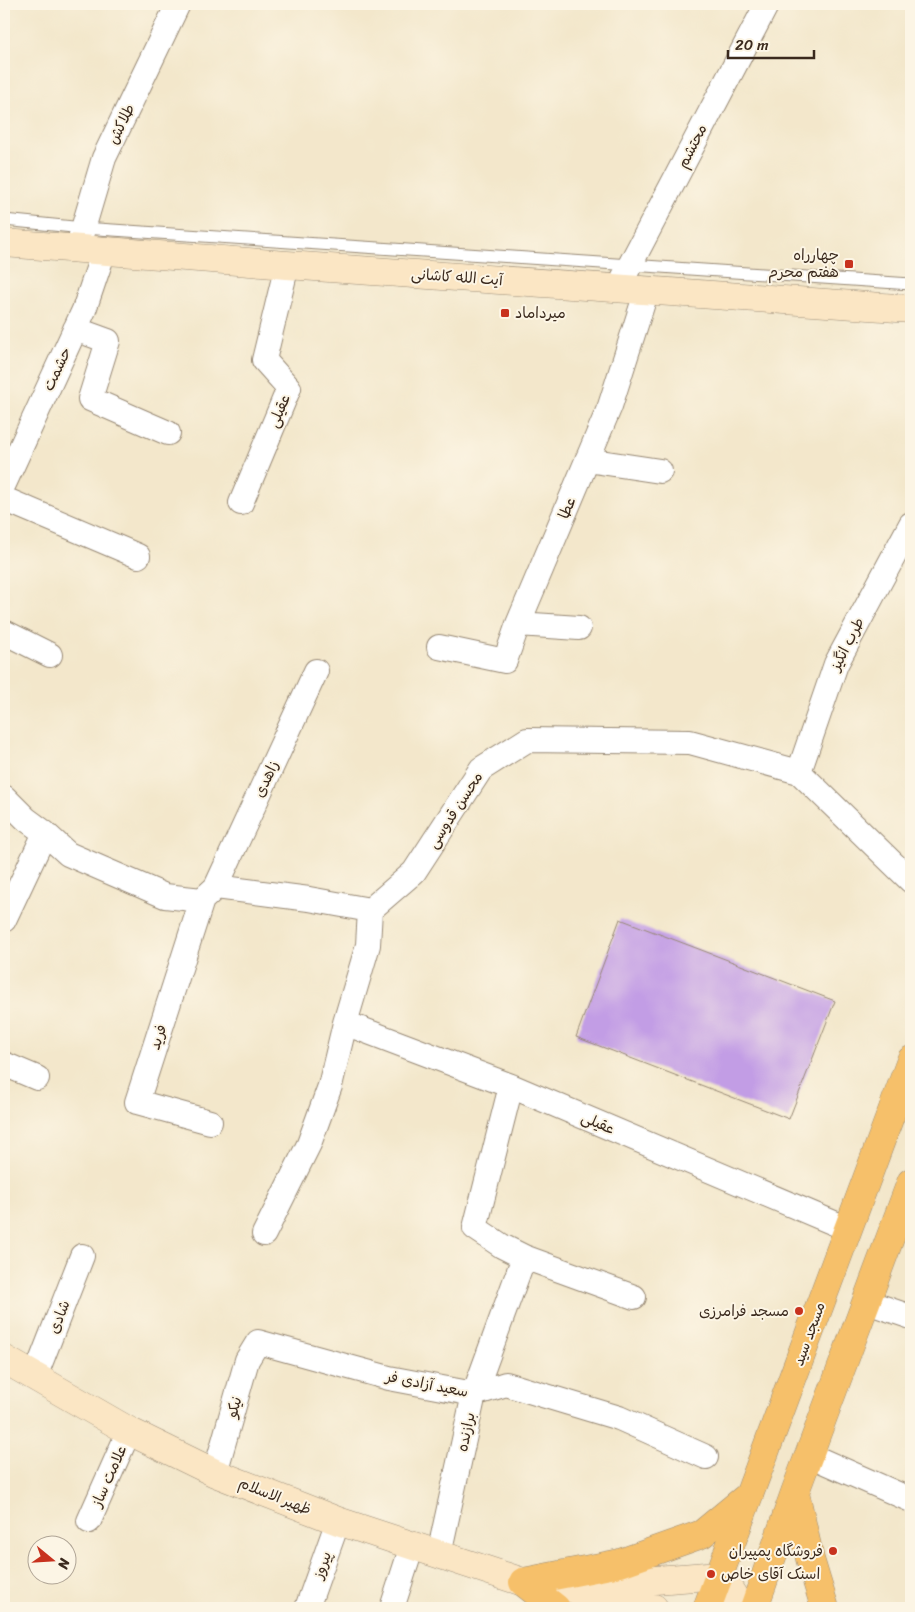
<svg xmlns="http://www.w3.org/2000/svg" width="915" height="1612" font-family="Sriracha,'Playpen Sans Arabic',sans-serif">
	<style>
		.building { fill: #c29de5 }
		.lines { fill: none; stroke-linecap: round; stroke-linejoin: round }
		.lane-casing { stroke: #978874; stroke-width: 13 }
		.street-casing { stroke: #978874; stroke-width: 26 }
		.secondary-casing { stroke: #978874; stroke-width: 29 }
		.primary-casing { stroke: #978874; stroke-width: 29 }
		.lane { stroke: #fff; stroke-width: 11 }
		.street { stroke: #fff; stroke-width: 24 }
		.secondary { stroke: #fbe6c4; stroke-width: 28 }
		.primary { stroke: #f6c06b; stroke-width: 28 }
		.poi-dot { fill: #c8321e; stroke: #fcf5e5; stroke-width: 2 }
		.labels { text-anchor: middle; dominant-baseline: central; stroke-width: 4; stroke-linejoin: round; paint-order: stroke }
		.street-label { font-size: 15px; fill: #3b2a1e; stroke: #fcf5e5 }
		.poi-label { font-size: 15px; fill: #3b2a1e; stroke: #fcf5e5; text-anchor: end }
	</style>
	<rect width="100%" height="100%" fill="#fcf5e5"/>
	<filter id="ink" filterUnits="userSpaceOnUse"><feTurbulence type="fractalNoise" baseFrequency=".02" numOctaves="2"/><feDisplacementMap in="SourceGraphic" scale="10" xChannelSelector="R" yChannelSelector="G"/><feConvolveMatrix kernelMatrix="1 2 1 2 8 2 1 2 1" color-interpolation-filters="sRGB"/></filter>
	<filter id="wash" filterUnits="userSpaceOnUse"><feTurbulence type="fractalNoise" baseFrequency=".0096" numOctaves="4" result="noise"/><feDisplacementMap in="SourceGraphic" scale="20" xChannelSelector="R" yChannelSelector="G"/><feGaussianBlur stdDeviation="1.12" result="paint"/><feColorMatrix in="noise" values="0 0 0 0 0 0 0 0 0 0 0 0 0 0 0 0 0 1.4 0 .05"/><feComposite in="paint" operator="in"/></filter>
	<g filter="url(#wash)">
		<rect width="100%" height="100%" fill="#f3e7cb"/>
		<g id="blocks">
			<!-- building -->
			<path class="building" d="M 620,919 L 835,1001 L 789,1119 L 576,1037 Z"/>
		</g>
	</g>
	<g filter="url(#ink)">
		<use href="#blocks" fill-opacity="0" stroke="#978874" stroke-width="1"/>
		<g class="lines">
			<defs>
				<path id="lane" d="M 4,220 L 83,228 L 911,284"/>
				<path id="street" d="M 77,249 L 104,158 L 178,4
					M 618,288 L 767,4
					M 75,329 L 108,341 L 90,399 L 168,433
					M 587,460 L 660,471
					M 4,484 L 84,310 L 104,251
					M 4,499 L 138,556
					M 241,503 L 289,388 L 264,360 L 287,265
					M 518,624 L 579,628
					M 4,632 L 50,655
					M 439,647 L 505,661 L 518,624 L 610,406 L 647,290
					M 799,772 L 836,664 L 911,524
					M 4,797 L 26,819 L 45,833 L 68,854 L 165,896 L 202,900 L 216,887 L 309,899 L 370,910 L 414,872 L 481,769 L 527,740 L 690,742 L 799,772 L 911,881
					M 216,887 L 316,671
					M 202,900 L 137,1102 L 210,1122
					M 4,920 L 45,833
					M 345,1023 L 511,1086 L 848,1229
					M 4,1064 L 37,1078
					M 511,1086 L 475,1228 L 502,1246 L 524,1257 L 634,1297
					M 264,1234 L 309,1144 L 330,1086 L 345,1023 L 368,945 L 370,910
					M 867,1302 L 911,1317
					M 35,1377 L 82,1256
					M 809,1455 L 911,1500
					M 215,1473 L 247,1360 L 258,1342 L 389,1378 L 474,1394 L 506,1384 L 619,1418 L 706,1457
					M 89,1521 L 129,1431
					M 439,1554 L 474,1394 L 524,1257
					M 307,1608 L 338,1521
					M 392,1608 L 412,1546"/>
				<path id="secondary" d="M 4,243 L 287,265 L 911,309
					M 4,1359 L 129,1431 L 215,1473 L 338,1521 L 523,1582 L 565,1587 L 654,1608
					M 591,1585 L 720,1575 L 741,1608"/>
				<path id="primary" d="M 795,1492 L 810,1559 L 825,1608
					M 523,1582 L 620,1563 L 702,1534 L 748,1496
					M 523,1582 L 556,1608
					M 707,1608 L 911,1060
					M 754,1608 L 795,1492 L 911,1182"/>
			</defs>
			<!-- lane casing -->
			<use href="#lane" class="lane-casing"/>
			<!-- street casing -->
			<use href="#street" class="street-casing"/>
			<!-- secondary casing -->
			<use href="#secondary" class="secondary-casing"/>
			<!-- primary casing -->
			<use href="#primary" class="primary-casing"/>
			<!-- lane -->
			<use href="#lane" class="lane"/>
			<!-- street -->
			<use href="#street" class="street"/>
			<!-- secondary -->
			<use href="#secondary" class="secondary"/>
			<!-- primary -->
			<use href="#primary" class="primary"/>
		</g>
	</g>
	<!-- markers -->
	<g class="poi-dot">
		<rect x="844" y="259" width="10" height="10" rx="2.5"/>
		<rect x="500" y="308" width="10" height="10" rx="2.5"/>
		<circle cx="799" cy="1311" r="5"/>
		<circle cx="833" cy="1551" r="5"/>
		<circle cx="711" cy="1574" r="5"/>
	</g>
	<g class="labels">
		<!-- street labels -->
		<g class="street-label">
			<text transform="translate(121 124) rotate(-64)">طلاکش</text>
			<text transform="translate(692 146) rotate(-63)">محتشم</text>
			<text transform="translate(457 277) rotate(4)">آیت الله کاشانی</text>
			<text transform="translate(57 369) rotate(-65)">حشمت</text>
			<text transform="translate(279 411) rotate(-67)">عقیلی</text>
			<text transform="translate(567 508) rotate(-67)">عطا</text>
			<text transform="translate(847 644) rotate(-63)">طرب انگیز</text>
			<text transform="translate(266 779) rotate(-65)">زاهدی</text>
			<text transform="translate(455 810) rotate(-57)">محسن قدوسی</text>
			<text transform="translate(158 1037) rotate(-72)">فرید</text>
			<text transform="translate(598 1123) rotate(23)">عقیلی</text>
			<text transform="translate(59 1317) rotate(-69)">شادی</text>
			<text transform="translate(809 1334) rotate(-70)">مسجد سید</text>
			<text transform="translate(427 1384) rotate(11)">سعید آزادی فر</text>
			<text transform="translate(234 1407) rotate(-74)">نیکو</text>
			<text transform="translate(466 1432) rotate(-78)">برازنده</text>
			<text transform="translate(109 1476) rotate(-66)">علامت ساز</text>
			<text transform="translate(275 1496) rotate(22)">ظهیر الاسلام</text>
			<text transform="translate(322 1565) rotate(-70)">پیروز</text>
		</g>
		<!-- poi labels -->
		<g class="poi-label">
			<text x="839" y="255">چهارراه<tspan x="839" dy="17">هفتم محرم</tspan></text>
			<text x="515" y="313" text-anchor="start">میرداماد</text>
			<text x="789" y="1311">مسجد فرامرزی</text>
			<text x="823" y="1551">فروشگاه پمپیران</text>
			<text x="721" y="1574" text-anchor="start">اسنک آقای خاص</text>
		</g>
	</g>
	<!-- margin -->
	<rect width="915" height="1612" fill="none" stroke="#fcf5e5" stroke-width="20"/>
	<!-- north arrow -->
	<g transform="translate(52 1560) rotate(108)"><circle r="24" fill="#fcf5e5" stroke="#afa495"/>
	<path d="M0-4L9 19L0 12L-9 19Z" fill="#c8321e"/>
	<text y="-8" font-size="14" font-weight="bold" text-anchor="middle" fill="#3b2a1e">N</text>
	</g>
	<!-- scale -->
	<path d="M728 50v8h86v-8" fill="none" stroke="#3b2a1e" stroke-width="2.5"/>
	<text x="735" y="50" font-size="15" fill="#3b2a1e" stroke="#fcf5e5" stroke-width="4" paint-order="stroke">20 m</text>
</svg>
